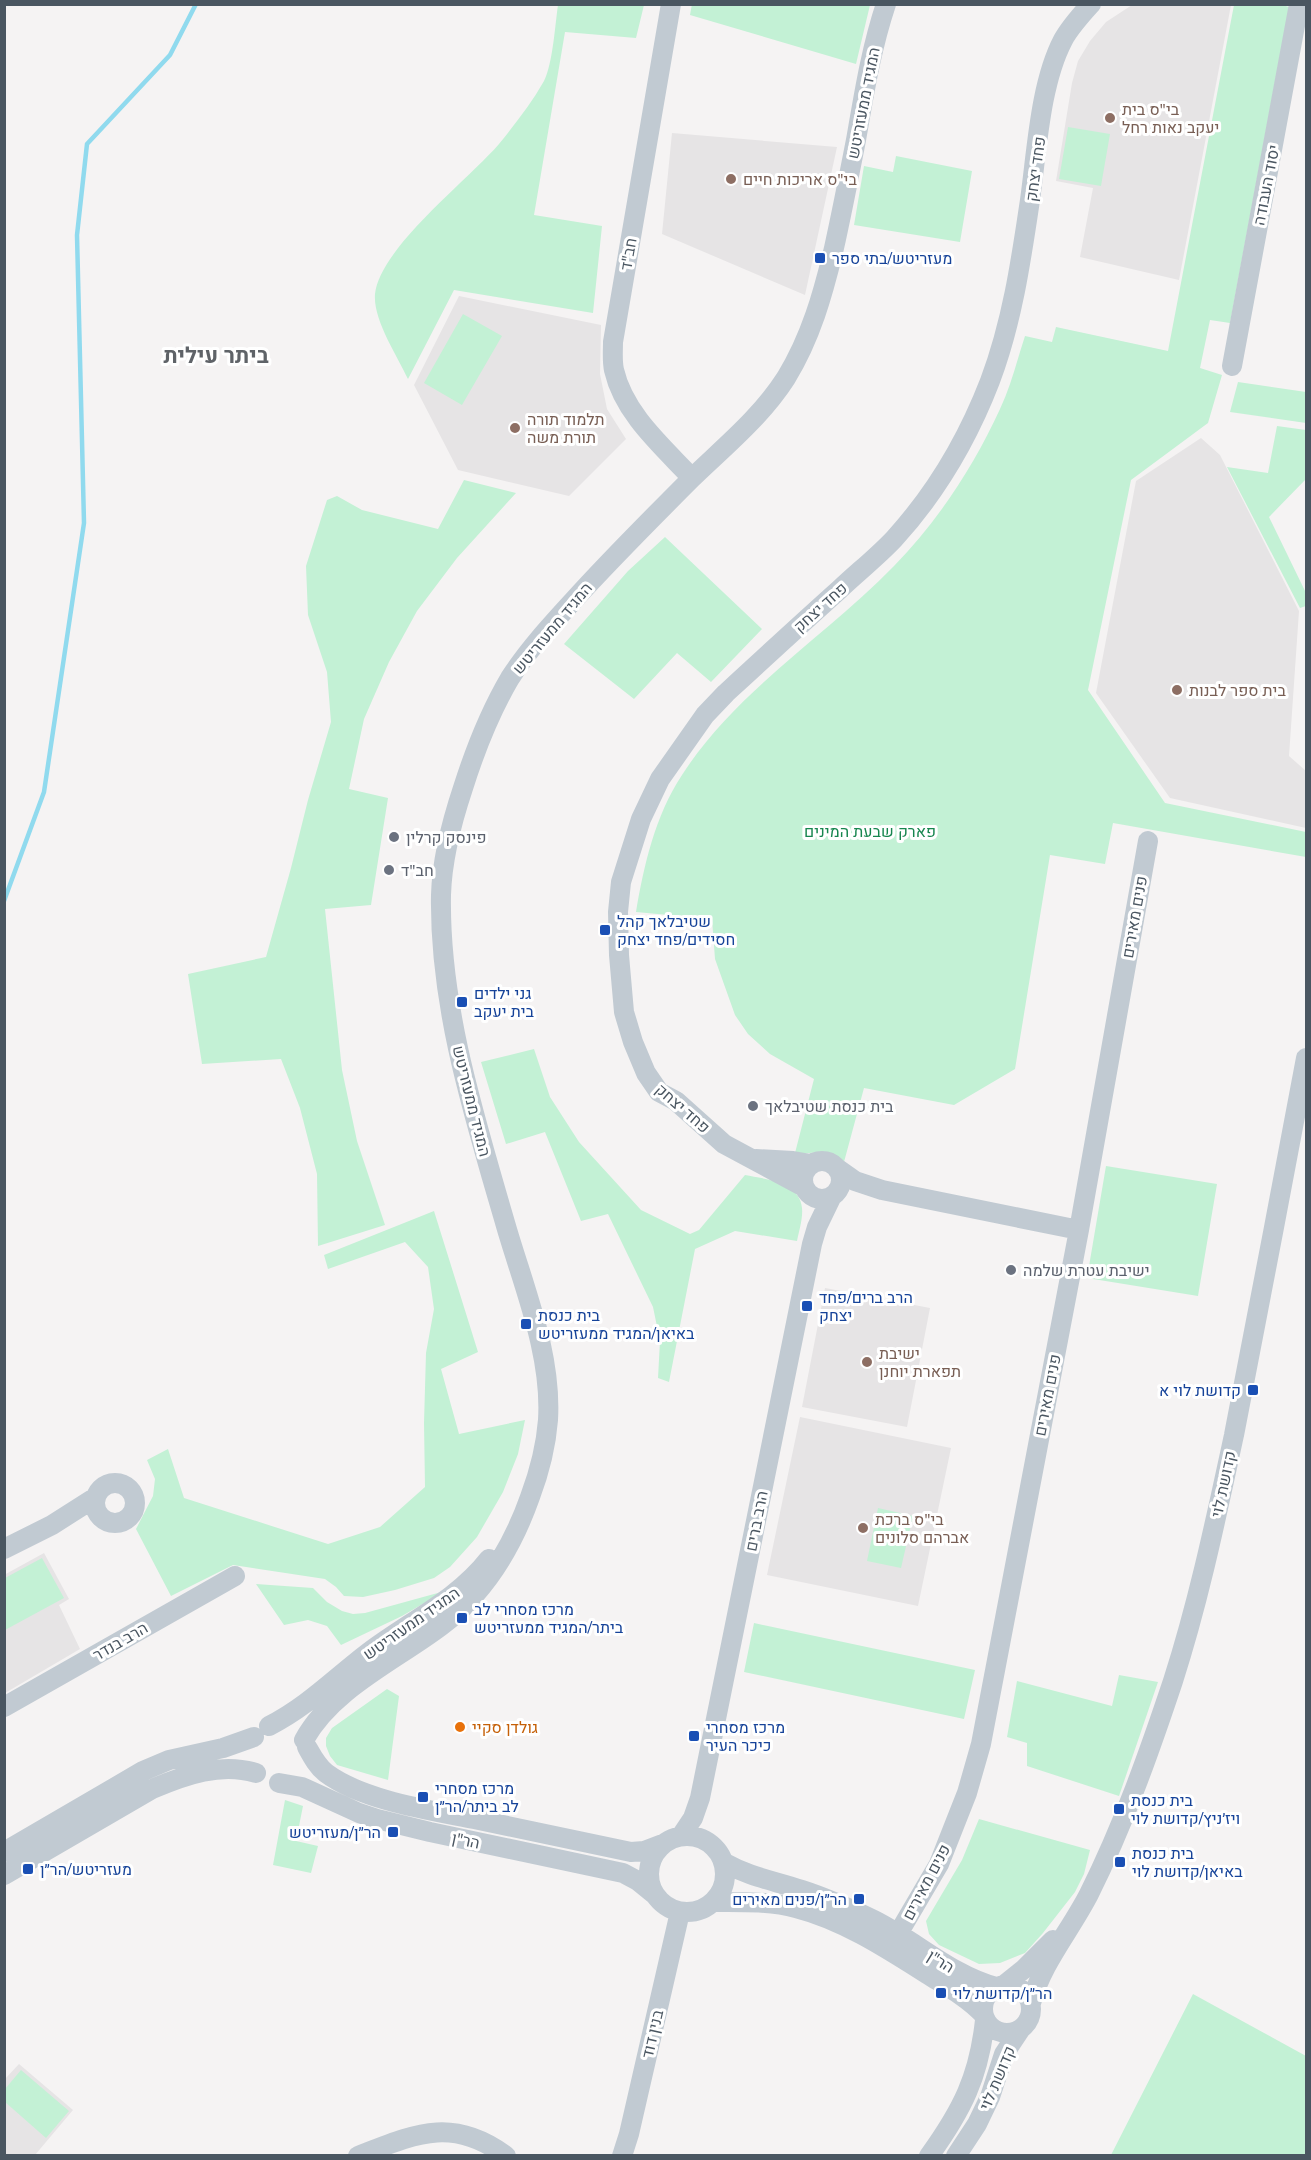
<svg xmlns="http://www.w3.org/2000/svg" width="1311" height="2160" font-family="Mulish,Heebo,sans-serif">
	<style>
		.education { fill: #e6e4e5 }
		.green { fill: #c3f1d5 }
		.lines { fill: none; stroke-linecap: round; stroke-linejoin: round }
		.stream { stroke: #90daee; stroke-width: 4.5 }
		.minor { stroke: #c1cad2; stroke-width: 20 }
		.education-dot { fill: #8d6e63; stroke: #fff; stroke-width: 2 }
		.transit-dot { fill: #1a4fb4; stroke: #fff; stroke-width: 2 }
		.worship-dot { fill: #6b7280; stroke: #fff; stroke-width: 2 }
		.food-dot { fill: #e8710a; stroke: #fff; stroke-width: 2 }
		.labels { text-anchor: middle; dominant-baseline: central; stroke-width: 6; stroke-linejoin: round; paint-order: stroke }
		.street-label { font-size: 16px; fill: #4a5661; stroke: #fff }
		.education-label { font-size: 16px; fill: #785e54; stroke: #fff; text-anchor: start }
		.transit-label { font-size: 16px; fill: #164399; stroke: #fff; text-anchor: start }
		.park-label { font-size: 16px; fill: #17864f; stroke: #fff }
		.worship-label { font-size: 16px; fill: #5b616d; stroke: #fff; text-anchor: start }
		.food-label { font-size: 16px; fill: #c56008; stroke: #fff; text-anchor: start }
		.district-label { font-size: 22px; font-weight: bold; fill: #5f6368; stroke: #fff }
	</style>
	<rect width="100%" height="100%" fill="#f5f3f3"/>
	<!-- education -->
	<path class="education" d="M 1132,5 L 1231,5 L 1179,280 L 1080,257 L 1093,188 L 1056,181 L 1072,83 L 1078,61 L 1090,41 L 1106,22 Z
		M 672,133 L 837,147 L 805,295 L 662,234 Z
		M 459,296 L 601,325 L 600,374 L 607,409 L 626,439 L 569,496 L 458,470 L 414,385 Z
		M 1201,438 L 1220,455 L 1299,611 L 1289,756 L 1306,771 L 1306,828 L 1170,798 L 1096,693 L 1136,481 Z
		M 825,1288 L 930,1308 L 907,1427 L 802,1407 Z
		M 800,1417 L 951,1448 L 918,1606 L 767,1575 Z
		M 44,1553 L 69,1599 L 59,1605 L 80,1649 L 5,1693 L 4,1575 Z
		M 19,2064 L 73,2110 L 35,2155 L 5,2155 L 4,2080 Z"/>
	<!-- green -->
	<path class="green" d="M 692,4 L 870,4 L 870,5 L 856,64 L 690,15 Z
		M 1279,4 L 1289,7 L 1230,323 L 1210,320 L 1200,368 L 1222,375 L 1208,423 L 1131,480 L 1088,690 L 1165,803 L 1306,832 L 1306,857 L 1113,823 L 1105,864 L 1050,855 L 1015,1069 L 954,1105 L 864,1088 L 844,1162 C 827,1146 816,1155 795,1153 L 814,1079 L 770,1054 L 748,1034 L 735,1015 L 715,959 L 712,919 L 636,912 C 644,865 655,816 682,775 C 736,691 825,637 894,566 C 938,521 974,466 1000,409 C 1011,386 1017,360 1025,336 L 1052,342 L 1056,327 L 1168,351 L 1234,5 Z
		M 558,5 L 644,5 L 636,38 L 565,32 L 534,215 L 602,226 L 593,313 L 454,290 L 408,379 C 397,355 373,320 375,294 C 380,248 467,181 499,144 C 515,124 531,104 544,81 C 553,63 555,25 558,5 Z
		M 1068,127 L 1110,134 L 1101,186 L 1059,179 Z
		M 896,156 L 972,171 L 960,242 L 854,225 L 864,166 L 893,172 Z
		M 463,314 L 502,336 L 462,405 L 424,383 Z
		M 1238,382 L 1306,392 L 1306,423 L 1230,412 Z
		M 1277,426 L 1306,430 L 1306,479 L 1269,517 L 1306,593 L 1306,606 L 1300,608 L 1227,467 L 1268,473 Z
		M 464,480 L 516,493 L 457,558 L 417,611 L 389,662 L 364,719 L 349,789 L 388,798 L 371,905 L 325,909 L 342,1070 L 357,1141 L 385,1225 L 318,1246 L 317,1174 L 300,1108 L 281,1059 L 202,1064 L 188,974 L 266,957 L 291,868 L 308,800 L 331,722 L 327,672 L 308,615 L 306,566 L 327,500 L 337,496 L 362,510 L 438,529 Z
		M 665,537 L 762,629 L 711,682 L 677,653 L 634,699 L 564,644 L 628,571 Z
		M 534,1049 L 550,1097 L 579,1142 L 641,1210 L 690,1234 L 699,1230 L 745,1175 C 765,1179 800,1182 802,1208 C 803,1219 799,1231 797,1241 L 735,1231 L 695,1249 L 669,1382 L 658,1378 L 660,1341 L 653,1307 L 608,1214 L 581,1221 L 545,1132 L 506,1144 L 481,1062 Z
		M 1106,1166 L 1217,1184 L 1198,1296 L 1087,1278 Z
		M 434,1211 L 478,1352 L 441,1369 L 459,1434 L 525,1420 L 518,1454 L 503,1492 L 477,1537 L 450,1567 L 434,1578 L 395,1590 L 363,1597 L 344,1596 L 336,1587 L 325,1579 L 233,1565 L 171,1596 L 136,1529 L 153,1496 L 155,1479 L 147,1460 L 168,1449 L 184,1498 L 328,1544 L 380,1527 L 425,1487 L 424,1423 L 426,1353 L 434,1309 L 428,1267 L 405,1242 L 328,1269 L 324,1255 Z
		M 878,1508 L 913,1516 L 901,1568 L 867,1561 Z
		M 42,1558 L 64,1598 L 5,1630 L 5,1578 Z
		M 256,1584 L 313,1588 L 327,1602 L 342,1611 L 353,1614 L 365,1613 L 445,1591 L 402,1616 L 341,1645 L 327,1626 L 308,1620 L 284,1625 Z
		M 754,1623 L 975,1670 L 964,1719 L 744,1672 Z
		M 1119,1675 L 1158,1682 L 1119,1796 L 1027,1766 L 1027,1743 L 1007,1737 L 1017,1681 L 1112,1706 Z
		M 387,1689 L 399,1696 L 388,1780 L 337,1765 L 330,1756 L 326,1746 L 326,1738 L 332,1728 Z
		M 285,1800 L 303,1806 L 296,1841 L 318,1846 L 311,1873 L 273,1865 Z
		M 979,1819 L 1090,1850 L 1084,1874 L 1075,1892 L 1043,1933 L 1025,1953 L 1000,1963 L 979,1964 L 939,1945 L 929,1934 L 926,1921 L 962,1860 Z
		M 1193,1994 L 1306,2056 L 1306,2155 L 1111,2155 Z
		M 21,2070 L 69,2111 L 46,2138 L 5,2102 L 5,2089 Z"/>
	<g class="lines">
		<!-- stream -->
		<path class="stream" d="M 4,901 L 44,792 L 84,523 L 77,235 L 87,144 L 170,55 L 196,4"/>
		<!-- minor -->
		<path class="minor" d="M 671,4 L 613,342 C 613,351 612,361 614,370 C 624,414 663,447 692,478
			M 1232,366 L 1299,4
			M 756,1159 L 793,1161 L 811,1164
			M803 1180a19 19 0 1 1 38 0a19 19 0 1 1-38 0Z
			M 838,1169 L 855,1181 L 882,1190 L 1079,1230
			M 804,1187 L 724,1144 L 676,1101 L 659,1092 L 646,1073 L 633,1042 L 624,1012 L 619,955 L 618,912 L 621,882 L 641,819 L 660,779 L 705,715 L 726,693 C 764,658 802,623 840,589 C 858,572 877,557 894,539 C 935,494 968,438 990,381 C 1012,323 1021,261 1030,200 C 1037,150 1040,84 1063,40 C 1070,27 1081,15 1091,4
			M95 1503a20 20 0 1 1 40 0a20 20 0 1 1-40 0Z
			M 4,1549 L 52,1525 L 96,1497
			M 4,1707 L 235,1576
			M 269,1726 C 307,1707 336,1677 369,1652 C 410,1621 457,1600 489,1559
			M 304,1740 C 332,1689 396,1660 441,1626 C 485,1593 512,1548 530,1497 C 539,1473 546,1446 548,1420 C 552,1354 524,1288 506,1226 C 475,1119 439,1007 441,895 C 442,859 452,821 463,788 C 475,750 490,712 510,678 C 528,650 551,625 573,601 C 611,559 651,519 691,479 C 724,447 761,417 786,378 C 811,337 823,294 834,248 C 842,212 849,176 856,140 C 864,94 871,49 886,4
			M 307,1747 C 312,1756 317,1766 326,1773 C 362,1800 429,1810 474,1819 C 526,1830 578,1841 631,1852 L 644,1851 L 665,1843
			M 279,1783 L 302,1787 L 359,1813 L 377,1819 L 430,1832 L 623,1873 L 638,1881 L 654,1894
			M649 1874a38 38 0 1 1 76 0a38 38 0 1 1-76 0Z
			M 681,1836 L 693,1818 L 700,1798 L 812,1244 L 817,1227 L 831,1198
			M 4,1852 L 143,1771 L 169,1760 L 223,1748 L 254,1737
			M 723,1862 C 752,1878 772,1880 802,1890 C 827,1898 851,1909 874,1920 C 916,1941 951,1975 996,1987
			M 4,1875 L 152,1789 C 185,1775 221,1762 256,1773
			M 713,1902 C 740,1902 769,1901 796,1908 C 843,1920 886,1948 927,1974 C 946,1986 967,1997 983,2014
			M 898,1934 L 939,1864 L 967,1793 L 981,1744 L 1079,1230 L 1148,841
			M983 2009a24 24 0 1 1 48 0a24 24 0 1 1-48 0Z
			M 1004,1985 L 1024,1969 L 1053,1940
			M 1031,2003 C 1042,1963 1070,1931 1089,1894 C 1123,1826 1149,1753 1173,1681 C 1199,1600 1216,1518 1234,1435 C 1259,1309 1282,1184 1306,1058
			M 358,2156 C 415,2134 452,2116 506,2156
			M 622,2156 L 629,2134 L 680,1912
			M 929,2156 C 962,2110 979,2077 985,2020
			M 956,2156 L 977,2124 L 990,2097 L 1004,2054 L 1020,2030"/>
	</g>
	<!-- markers -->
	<g class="education-dot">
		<circle cx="1110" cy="118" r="6"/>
		<circle cx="731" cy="179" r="6"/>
		<circle cx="515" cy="428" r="6"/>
		<circle cx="1177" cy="690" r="6"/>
		<circle cx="867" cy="1362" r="6"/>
		<circle cx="863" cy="1528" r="6"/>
	</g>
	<g class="transit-dot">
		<rect x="814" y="252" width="12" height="12" rx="3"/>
		<rect x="599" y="924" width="12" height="12" rx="3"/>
		<rect x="456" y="996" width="12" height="12" rx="3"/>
		<rect x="801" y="1300" width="12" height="12" rx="3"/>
		<rect x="520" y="1318" width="12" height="12" rx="3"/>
		<rect x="1247" y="1384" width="12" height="12" rx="3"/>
		<rect x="456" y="1612" width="12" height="12" rx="3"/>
		<rect x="688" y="1730" width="12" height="12" rx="3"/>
		<rect x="417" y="1791" width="12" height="12" rx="3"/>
		<rect x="1113" y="1803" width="12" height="12" rx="3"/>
		<rect x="387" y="1826" width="12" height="12" rx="3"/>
		<rect x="1114" y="1856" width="12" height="12" rx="3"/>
		<rect x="22" y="1863" width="12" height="12" rx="3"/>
		<rect x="853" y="1893" width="12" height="12" rx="3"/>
		<rect x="935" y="1987" width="12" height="12" rx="3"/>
	</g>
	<g class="worship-dot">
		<circle cx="394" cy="837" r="6"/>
		<circle cx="389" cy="870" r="6"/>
		<circle cx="753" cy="1106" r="6"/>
		<circle cx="1011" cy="1270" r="6"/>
	</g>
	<circle class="food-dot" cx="460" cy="1727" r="6"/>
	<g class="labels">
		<!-- street labels -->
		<g class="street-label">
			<text transform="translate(863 103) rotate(-79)">המגיד ממעזריטש</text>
			<text transform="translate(1035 169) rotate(-82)">פחד יצחק</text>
			<text transform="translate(1266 185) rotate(-79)">יסוד העבודה</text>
			<text transform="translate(628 254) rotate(-80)">חב"ד</text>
			<text transform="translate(820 607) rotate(-42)">פחד יצחק</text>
			<text transform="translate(552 628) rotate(-50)">המגיד ממעזריטש</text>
			<text transform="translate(1134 917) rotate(-80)">פנים מאירים</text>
			<text transform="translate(472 1101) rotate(76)">המגיד ממעזריטש</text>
			<text transform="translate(683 1108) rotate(41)">פחד יצחק</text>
			<text transform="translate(1047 1395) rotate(-79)">פנים מאירים</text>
			<text transform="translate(1223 1484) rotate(-78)">קדושת לוי</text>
			<text transform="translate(756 1521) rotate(-79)">הרב ברים</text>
			<text transform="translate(411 1623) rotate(-35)">המגיד ממעזריטש</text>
			<text transform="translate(120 1641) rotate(-30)">הרב בנדר</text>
			<text transform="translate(466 1840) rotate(12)">הר"ן</text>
			<text transform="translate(926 1882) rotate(-62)">פנים מאירים</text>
			<text transform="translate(941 1961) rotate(32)">הר"ן</text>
			<text transform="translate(652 2034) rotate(-77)">בנין דוד</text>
			<text transform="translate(997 2078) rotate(-67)">קדושת לוי</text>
		</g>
		<!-- education labels -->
		<g class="education-label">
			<text x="1122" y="109">בי"ס בית<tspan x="1122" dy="18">יעקב נאות רחל</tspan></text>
			<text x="743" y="179">בי"ס אריכות חיים</text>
			<text x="527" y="419">תלמוד תורה<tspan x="527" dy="18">תורת משה</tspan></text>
			<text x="1189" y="690">בית ספר לבנות</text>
			<text x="879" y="1353">ישיבת<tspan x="879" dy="18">תפארת יוחנן</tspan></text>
			<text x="875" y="1519">בי"ס ברכת<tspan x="875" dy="18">אברהם סלונים</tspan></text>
		</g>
		<!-- transit labels -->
		<g class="transit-label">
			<text x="832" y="258">מעזריטש/בתי ספר</text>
			<text x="617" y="921">שטיבלאך קהל<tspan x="617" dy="18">חסידים/פחד יצחק</tspan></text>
			<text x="474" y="993">גני ילדים<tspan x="474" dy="18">בית יעקב</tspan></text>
			<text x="819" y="1297">הרב ברים/פחד<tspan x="819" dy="18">יצחק</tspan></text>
			<text x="538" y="1315">בית כנסת<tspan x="538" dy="18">באיאן/המגיד ממעזריטש</tspan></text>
			<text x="1241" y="1390" text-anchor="end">קדושת לוי א</text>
			<text x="474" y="1609">מרכז מסחרי לב<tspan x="474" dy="18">ביתר/המגיד ממעזריטש</tspan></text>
			<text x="706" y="1727">מרכז מסחרי<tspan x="706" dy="18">כיכר העיר</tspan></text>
			<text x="435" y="1788">מרכז מסחרי<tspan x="435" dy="18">לב ביתר/הר״ן</tspan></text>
			<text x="1131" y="1800">בית כנסת<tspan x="1131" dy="18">ויז׳ניץ/קדושת לוי</tspan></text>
			<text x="381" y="1832" text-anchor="end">הר״ן/מעזריטש</text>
			<text x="1132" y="1853">בית כנסת<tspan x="1132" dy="18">באיאן/קדושת לוי</tspan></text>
			<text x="40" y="1869">מעזריטש/הר״ן</text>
			<text x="847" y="1899" text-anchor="end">הר״ן/פנים מאירים</text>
			<text x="953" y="1993">הר״ן/קדושת לוי</text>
		</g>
		<!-- park labels -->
		<g class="park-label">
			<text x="870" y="831">פארק שבעת המינים</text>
		</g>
		<!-- worship labels -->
		<g class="worship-label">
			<text x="406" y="837">פינסק קרלין</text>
			<text x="401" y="870">חב"ד</text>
			<text x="765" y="1106">בית כנסת שטיבלאך</text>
			<text x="1023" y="1270">ישיבת עטרת שלמה</text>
		</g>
		<!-- food labels -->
		<g class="food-label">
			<text x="472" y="1727">גולדן סקיי</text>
		</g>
		<!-- district labels -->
		<g class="district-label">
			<text x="216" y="355">ביתר עילית</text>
		</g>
	</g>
	<!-- border -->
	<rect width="1311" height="2160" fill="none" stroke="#4a5661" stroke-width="12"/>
</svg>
